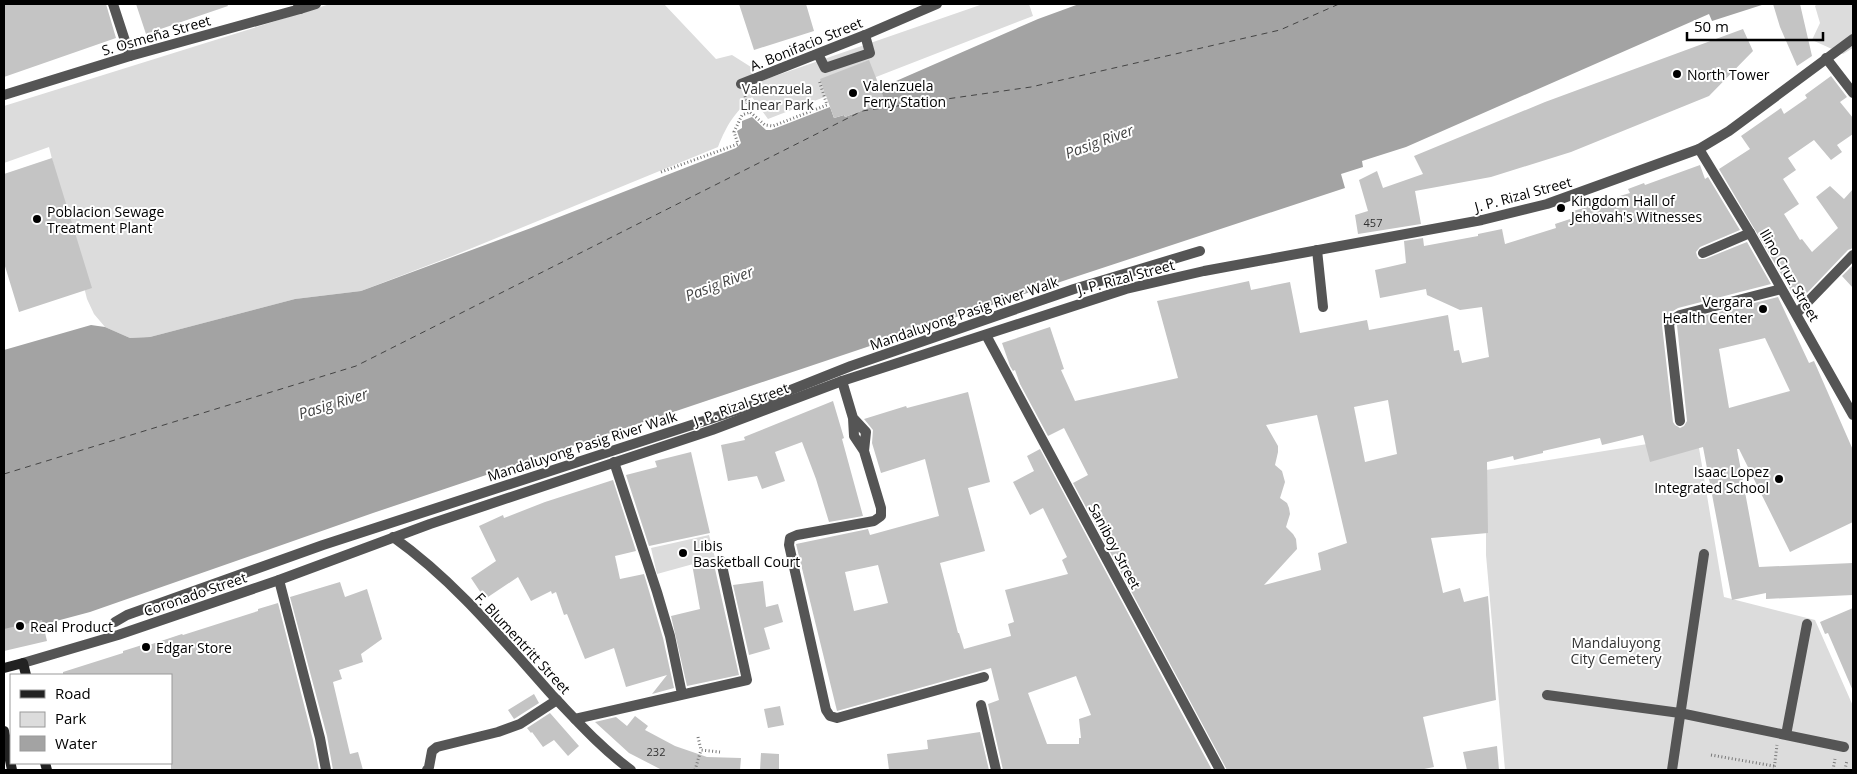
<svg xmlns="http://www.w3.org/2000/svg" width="1857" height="774" font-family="'Open Sans',sans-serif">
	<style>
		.green { fill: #dcdcdc }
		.water { fill: #a3a3a3 }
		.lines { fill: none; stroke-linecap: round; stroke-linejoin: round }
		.ferry { stroke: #444; stroke-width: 1; stroke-dasharray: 6 5; stroke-linecap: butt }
		.building { fill: #c4c4c4; fill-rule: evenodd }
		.path { stroke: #777; stroke-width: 3; stroke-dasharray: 1 2.5; stroke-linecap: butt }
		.service { stroke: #555; stroke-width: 10 }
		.pedestrian { stroke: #555; stroke-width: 10 }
		.minor { stroke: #555; stroke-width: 10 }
		.tertiary { stroke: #555; stroke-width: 10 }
		.secondary { stroke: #222; stroke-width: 10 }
		.poi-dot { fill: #000; stroke: #fff; stroke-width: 2 }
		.labels { text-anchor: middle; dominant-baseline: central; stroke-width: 4; stroke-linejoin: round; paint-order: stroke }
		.number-label { font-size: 11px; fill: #313131 }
		.street-label { font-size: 14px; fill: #000; stroke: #fff }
		.poi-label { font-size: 14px; fill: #000; stroke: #fff; text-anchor: start }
		.park-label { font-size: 14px; fill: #333; stroke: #fff }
		.water-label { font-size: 15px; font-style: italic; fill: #444; stroke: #fff }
	</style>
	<rect width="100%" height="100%" fill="#fff"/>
	<!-- green -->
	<path class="green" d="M 330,4 L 664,4 L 716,59 L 732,55 L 751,67 L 755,83 L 983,4 L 1029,4 L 1033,16 L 768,119 L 752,97 C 734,114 727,124 718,147 L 455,255 L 361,291 L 295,299 L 150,337 L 130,338 L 105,327 L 94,314 L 87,299 L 49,147 L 4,163 L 4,106 Z
		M 1817,4 L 1853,4 L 1853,48 L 1843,54 L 1812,40 L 1820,23 L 1815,6 Z
		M 1697,436 L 1724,597 L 1815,620 L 1853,706 L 1853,770 L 1505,770 L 1486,555 L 1486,470 Z
		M 709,535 L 715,558 L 657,574 L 651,548 Z"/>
	<!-- water -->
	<path class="water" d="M 1079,4 L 1765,4 L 1712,21 L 1709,14 L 1406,147 L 1362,161 L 1363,167 L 1341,174 L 1345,188 L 1078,276 L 373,513 L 90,612 L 4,635 L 4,350 L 91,325 L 105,327 L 130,338 L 150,337 L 295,299 L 361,291 L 531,228 L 736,148 L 741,143 L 737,131 L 742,128 L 742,121 L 752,117 L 766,130 L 771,130 L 830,107 L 834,118 L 844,115 L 845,117 L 874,106 L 873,102 L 883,98 L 880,88 L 1038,19 Z"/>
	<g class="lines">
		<!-- ferry -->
		<path class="ferry" d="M 4,474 L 356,366 L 862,111 L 1031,87 L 1280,30 L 1339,4"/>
	</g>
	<!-- building -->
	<path class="building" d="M 4,4 L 106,4 L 116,38 L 4,77 Z
		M 136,4 L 227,4 L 228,6 L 146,34 Z
		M 739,4 L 806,4 L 814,31 L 754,50 Z
		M 1773,4 L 1800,4 L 1812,56 L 1797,66 L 1780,27 Z
		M 1743,29 L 1753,51 L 1709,96 L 1571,152 L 1491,177 L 1415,191 L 1421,224 L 1358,234 L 1355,215 L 1368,211 L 1359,180 L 1377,171 L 1383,188 L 1423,174 L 1414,156 L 1545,102 Z
		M 869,60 L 884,98 L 873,102 L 875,106 L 845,117 L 844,115 L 834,118 L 820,79 Z
		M 1831,76 L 1847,97 L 1840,102 L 1853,118 L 1853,134 L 1837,145 L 1842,152 L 1831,160 L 1814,140 L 1788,158 L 1796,170 L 1783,179 L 1799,204 L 1784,214 L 1800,240 L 1802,239 L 1812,252 L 1838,228 L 1816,197 L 1830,186 L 1844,199 L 1853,189 L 1853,248 L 1848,250 L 1807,293 L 1797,301 L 1719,169 L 1750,149 L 1741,136 L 1781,108 L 1784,114 L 1807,98 L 1805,95 Z
		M 52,158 L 92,288 L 19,312 L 4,263 L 4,174 Z
		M 1700,165 L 1705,179 L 1708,177 L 1740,230 L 1700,247 L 1696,252 L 1697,256 L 1699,259 L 1705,259 L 1747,242 L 1771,284 L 1678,308 L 1668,314 L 1664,320 L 1662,325 L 1673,422 L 1675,425 L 1680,428 L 1684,426 L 1687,421 L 1677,325 L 1683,321 L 1778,297 L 1809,363 L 1814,361 L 1853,450 L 1853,522 L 1790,552 L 1739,449 L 1737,449 L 1759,567 L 1853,563 L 1853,595 L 1766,599 L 1766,593 L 1732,600 L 1703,447 L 1650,462 L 1643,435 L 1602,445 L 1600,438 L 1543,451 L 1543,453 L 1514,460 L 1513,456 L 1487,462 L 1488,533 L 1431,538 L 1443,593 L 1460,588 L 1464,602 L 1488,596 L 1496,700 L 1423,717 L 1434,767 L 1419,770 L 1227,770 L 1073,483 L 1088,475 L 1064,428 L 1048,436 L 1020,384 L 1015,370 L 1013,371 L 1010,366 L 1002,343 L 1050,327 L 1064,369 L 1061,370 L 1075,401 L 1178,378 L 1157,301 L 1249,281 L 1251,290 L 1290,282 L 1300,333 L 1367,320 L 1369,330 L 1448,315 L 1454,351 L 1459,350 L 1462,363 L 1489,357 L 1482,307 L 1460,310 L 1427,295 L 1426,289 L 1380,298 L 1375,270 L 1406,263 L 1404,241 L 1423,238 L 1424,246 L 1478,236 L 1478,234 L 1502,229 L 1505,244 L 1556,228 L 1555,224 L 1573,218 L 1570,212 L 1587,207 L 1586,203 L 1602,198 L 1603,201 L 1630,193 L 1628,189 L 1644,183 L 1645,185 ZM 1765,338 L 1790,391 L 1729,408 L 1719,349 ZM 1388,400 L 1397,454 L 1365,462 L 1354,407 ZM 1317,415 L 1347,543 L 1318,553 L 1321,570 L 1264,585 L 1297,549 L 1296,539 L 1293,534 L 1286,527 L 1290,514 L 1289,508 L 1287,503 L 1280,498 L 1285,482 L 1282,471 L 1275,465 L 1278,452 L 1278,446 L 1266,425 Z
		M 1853,265 L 1853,288 L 1842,276 Z
		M 968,392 L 990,482 L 968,488 L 985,551 L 940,563 L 958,633 L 959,633 L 964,649 L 1011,636 L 1008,624 L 1014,622 L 1005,590 L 1068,574 L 1062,560 L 1067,557 L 1043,508 L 1030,515 L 1013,482 L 1034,471 L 1027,456 L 1040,449 L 1212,770 L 1003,770 L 988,704 L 999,700 L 991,668 L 837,711 L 796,544 L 868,529 L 870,535 L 939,516 L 925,459 L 881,473 L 872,443 L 873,430 L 864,419 L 906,406 L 907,408 ZM 878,565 L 888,603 L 854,611 L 845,572 ZM 1076,676 L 1091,715 L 1079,719 L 1081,738 L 1079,738 L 1079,744 L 1047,744 L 1028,693 Z
		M 833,401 L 844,438 L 842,439 L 863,516 L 829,522 L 816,479 L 802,442 L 775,452 L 785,481 L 762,489 L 757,476 L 728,481 L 721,445 L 745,440 L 744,437 Z
		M 691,452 L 710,533 L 649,546 L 626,475 L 657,467 L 655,461 Z
		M 613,480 L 636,551 L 615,556 L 620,579 L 644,574 L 663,638 L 674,688 L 652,694 L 667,675 L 626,687 L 614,648 L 585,659 L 567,614 L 564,615 L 556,592 L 552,594 L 551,591 L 531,601 L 518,577 L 485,599 L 471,578 L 496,561 L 479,526 L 503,515 L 504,518 L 545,502 Z
		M 713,560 L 739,675 L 687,686 L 671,616 L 700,609 L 692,564 Z
		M 763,581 L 766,607 L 778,604 L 783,622 L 764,628 L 770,649 L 749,655 L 733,585 Z
		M 340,582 L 345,597 L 367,589 L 382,639 L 361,654 L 363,662 L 339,670 L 342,679 L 333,682 L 350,754 L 358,752 L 363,770 L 333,770 L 327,736 L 290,597 Z
		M 278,603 L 313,740 L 319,770 L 171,770 L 171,675 L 63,675 L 63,672 L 123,653 L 123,651 L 142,645 L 143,647 L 182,634 L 183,635 L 258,611 L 258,609 Z
		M 1853,608 L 1853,691 L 1828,633 L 1825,634 L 1820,622 Z
		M 42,620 L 47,641 L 4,651 L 4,629 Z
		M 534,694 L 539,703 L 514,719 L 508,710 Z
		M 780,706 L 784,725 L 768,728 L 764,709 Z
		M 550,713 L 579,746 L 568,756 L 554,740 L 543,747 L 532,732 L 531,733 L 527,728 Z
		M 635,716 L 648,726 L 645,730 L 675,746 L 707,757 L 741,758 L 740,770 L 662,770 L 629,753 L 595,722 L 616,717 L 627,726 Z
		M 980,732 L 989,770 L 889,770 L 887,754 L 928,749 L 927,740 Z
		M 1497,746 L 1499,770 L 1467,770 L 1463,752 Z
		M 761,753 L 779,754 L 779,770 L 760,770 Z"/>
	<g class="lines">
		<!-- path -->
		<path class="path" d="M 745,96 L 750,112
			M 661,172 L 738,144 L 734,132 L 742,115 L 750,112 L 765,125 L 773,126 L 827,105 L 819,80
			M 698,737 L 701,750 L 720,752
			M 1711,755 L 1774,766
			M 695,770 L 701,750
			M 1774,770 L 1777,745
			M 1833,770 L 1835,759
			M 1845,770 L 1847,760"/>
		<!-- service -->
		<path class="service" d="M 818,54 L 825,68 L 870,53 L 865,35
			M 1317,250 L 1323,307
			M 1703,253 L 1750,233
			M 1680,421 L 1669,324 L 1672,320 L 1680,315 L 1781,289
			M 614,462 L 657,592 L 670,636 L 682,694
			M 279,580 L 320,738 L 326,770
			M 1547,695 L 1680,713 L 1844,747
			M 981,705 L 996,770
			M 575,719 L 747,680 L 721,561
			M 1786,735 L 1807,624
			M 427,770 L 429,767 L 432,751 L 437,747 L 498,732 L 520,724 L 557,700
			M 1672,770 L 1704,554"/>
		<!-- pedestrian -->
		<path class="pedestrian" d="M 115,622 L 127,615 L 323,545 L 753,405 L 851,366 L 1074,289 L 1200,251"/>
		<!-- minor -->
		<path class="minor" d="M 113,4 L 130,56
			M 300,9 L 316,4
			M 1826,58 L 1853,93
			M 741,84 L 865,35 L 937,4
			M 1699,149 L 1750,233 L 1853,415
			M 1796,314 L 1853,255
			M 986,335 L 1220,770
			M 842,381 L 853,418 L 854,436 L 864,451 L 881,508 L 881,516 L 874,521 L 797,535 L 790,538 L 789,545 L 826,710 L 830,716 L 837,718 L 984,677
			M 853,418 L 866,432 L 864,451"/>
		<!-- tertiary -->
		<path class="tertiary" d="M 4,95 L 130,56 L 300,9 L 298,4
			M 393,537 C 455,581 503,640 553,696 C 578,722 602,749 631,770
			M 23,663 L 118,635 L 279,580 L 430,524 L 712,430 L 842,381 L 1126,289 L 1204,271 L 1482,220 L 1547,204 L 1699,149 L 1729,131 L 1853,39"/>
		<!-- secondary -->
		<path class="secondary" d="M 4,668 L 23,663 L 26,675
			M 4,731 L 12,770
			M 45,763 L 47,770"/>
	</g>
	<!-- markers -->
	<g class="poi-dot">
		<circle cx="1677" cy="74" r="5"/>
		<circle cx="853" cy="93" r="5"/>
		<circle cx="1561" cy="208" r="5"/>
		<circle cx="37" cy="219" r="5"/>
		<circle cx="1763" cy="309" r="5"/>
		<circle cx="1779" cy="479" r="5"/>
		<circle cx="683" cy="553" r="5"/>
		<circle cx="20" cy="626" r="5"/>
		<circle cx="146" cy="647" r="5"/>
	</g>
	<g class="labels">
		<!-- number labels -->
		<g class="number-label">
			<text x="1373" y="222">457</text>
			<text x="656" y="751">232</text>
		</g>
		<!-- street labels -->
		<g class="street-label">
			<text transform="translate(156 35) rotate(-16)">S. Osmeña Street</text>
			<text transform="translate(806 44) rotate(-22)">A. Bonifacio Street</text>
			<text transform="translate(1523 194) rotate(-15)">J. P. Rizal Street</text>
			<text transform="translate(1790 275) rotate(60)">Ilino Cruz Street</text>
			<text transform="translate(1126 277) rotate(-15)">J. P. Rizal Street</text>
			<text transform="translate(964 313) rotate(-19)">Mandaluyong Pasig River Walk</text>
			<text transform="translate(741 404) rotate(-20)">J. P. Rizal Street</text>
			<text transform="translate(582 446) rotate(-18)">Mandaluyong Pasig River Walk</text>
			<text transform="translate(1115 546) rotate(62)">Saniboy Street</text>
			<text transform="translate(195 594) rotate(-19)">Coronado Street</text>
			<text transform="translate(523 643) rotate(47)">F. Blumentritt Street</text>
		</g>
		<!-- poi labels -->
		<g class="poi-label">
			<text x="1687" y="74">North Tower</text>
			<text x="863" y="85">Valenzuela<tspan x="863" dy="16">Ferry Station</tspan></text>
			<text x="1571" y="200">Kingdom Hall of<tspan x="1571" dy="16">Jehovah's Witnesses</tspan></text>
			<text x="47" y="211">Poblacion Sewage<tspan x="47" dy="16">Treatment Plant</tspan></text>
			<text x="1753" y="301" text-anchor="end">Vergara<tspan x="1753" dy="16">Health Center</tspan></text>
			<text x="1769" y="471" text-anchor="end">Isaac Lopez<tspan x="1769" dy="16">Integrated School</tspan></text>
			<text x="693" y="545">Libis<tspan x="693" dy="16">Basketball Court</tspan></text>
			<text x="30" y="626">Real Product</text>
			<text x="156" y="647">Edgar Store</text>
		</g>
		<!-- park labels -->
		<g class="park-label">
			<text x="777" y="88">Valenzuela<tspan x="777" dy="16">Linear Park</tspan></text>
			<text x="1616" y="642">Mandaluyong<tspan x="1616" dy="16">City Cemetery</tspan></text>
		</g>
		<!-- water labels -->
		<g class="water-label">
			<text transform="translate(1099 141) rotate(-20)">Pasig River</text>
			<text transform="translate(719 283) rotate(-21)">Pasig River</text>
			<text transform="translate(333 403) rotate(-17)">Pasig River</text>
		</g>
	</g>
	<!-- border -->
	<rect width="1857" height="774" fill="none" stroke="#000000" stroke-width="10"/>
	<!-- legend -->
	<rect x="10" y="674" width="162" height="90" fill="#ffffff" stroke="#999999"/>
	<rect x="20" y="690" width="25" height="8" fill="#222222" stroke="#999999"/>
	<text x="55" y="699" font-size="15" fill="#000000">Road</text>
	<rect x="20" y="712" width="25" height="15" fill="#dcdcdc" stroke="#999999"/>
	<text x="55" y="724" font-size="15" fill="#000000">Park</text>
	<rect x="20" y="736" width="25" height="15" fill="#a3a3a3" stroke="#999999"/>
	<text x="55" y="749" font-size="15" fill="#000000">Water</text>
	<!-- scale -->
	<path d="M1687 32v8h136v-8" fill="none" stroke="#000000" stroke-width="2.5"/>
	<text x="1694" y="32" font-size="15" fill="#000000" stroke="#ffffff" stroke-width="4" paint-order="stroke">50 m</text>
</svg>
